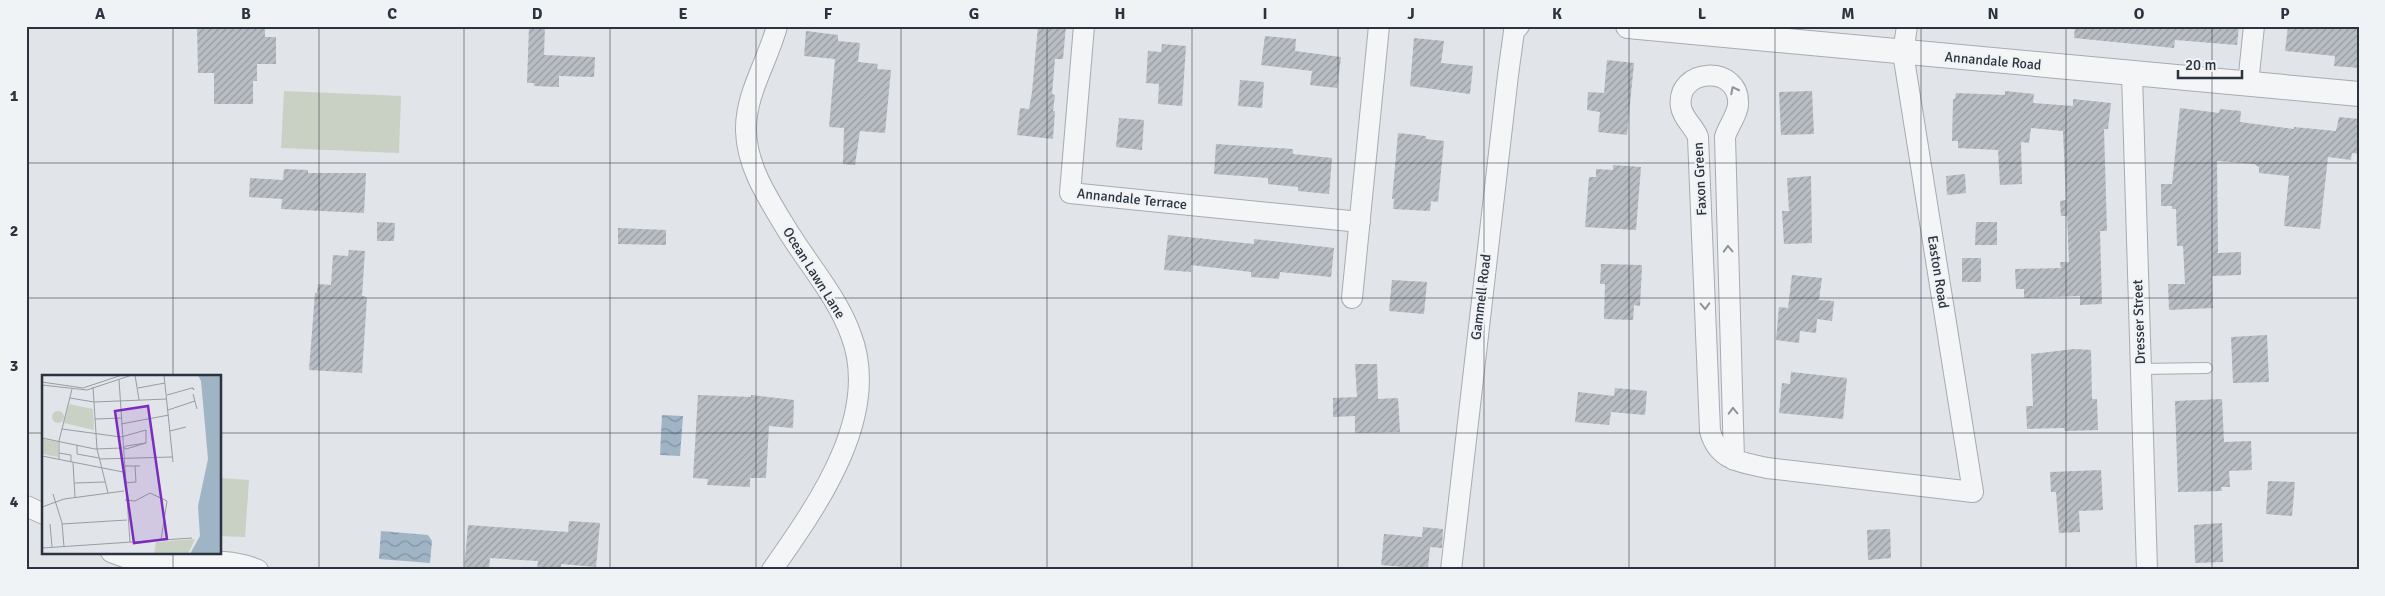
<svg xmlns="http://www.w3.org/2000/svg" width="2385" height="596" font-family="Signika,sans-serif">
	<style>
		.park { fill: #c8d1c3 }
		.water { fill: url(#water-waves) }
		.building { fill: url(#building-hatch) }
		.lines { fill: none; stroke-linecap: round; stroke-linejoin: round }
		.service-casing { stroke: #a7abb2; stroke-width: 12 }
		.minor-casing { stroke: #a7abb2; stroke-width: 22 }
		.tertiary-casing { stroke: #a7abb2; stroke-width: 26 }
		.service { stroke: #f3f5f7; stroke-width: 10 }
		.minor { stroke: #f3f5f7; stroke-width: 20 }
		.tertiary { stroke: #f3f5f7; stroke-width: 24 }
		.oneway { stroke: #8f949a }
		.grid { fill: none; stroke: #2b333e; stroke-width: 1; stroke-opacity: 0.55 }
		.labels { text-anchor: middle; dominant-baseline: central; stroke-width: 4.5; stroke-linejoin: round; paint-order: stroke }
		.street-label { font-size: 14px; fill: #2b333e; stroke: #f0f3f6 }
		.inset-road { fill: none; stroke: #989da4; stroke-width: 1 }
		.view { fill: #7b2cbf; fill-opacity: 0.15; stroke: #7b2cbf; stroke-width: 2.5 }
		.inset-edge { fill: none; stroke: #2b333e; stroke-width: 2.5 }
		.neatline { fill: none; stroke: #2b333e; stroke-width: 2 }
		.grid-label { font-size: 16px; text-anchor: middle; font-weight: bold; fill: #2b333e }
	</style>
	<defs>
		<pattern id="water-waves" width="16" height="10" patternUnits="userSpaceOnUse" patternTransform="scale(1.25)"><rect width="16" height="10" fill="#9fb4c4"/><path d="M0 5q4-4 8 0t8 0" fill="none" stroke="#8293a1"/></pattern>
		<pattern id="building-hatch" width="6" height="6" patternUnits="userSpaceOnUse" patternTransform="scale(1.25)"><rect width="6" height="6" fill="#b9bec4"/><path d="M-1 1l2-2M0 6l6-6M5 7l2-2" fill="none" stroke="#979ba1"/></pattern>
	</defs>
	<rect width="100%" height="100%" fill="#e1e4e8"/>
	<!-- park -->
	<path class="park" d="M 284,91 L 401,96 L 399,153 L 281,148 Z
		M 220,478 L 249,480 L 245,537 L 220,536 Z"/>
	<!-- water -->
	<path class="water" d="M 662,415 L 683,416 L 680,456 L 660,455 Z
		M 381,531 L 428,535 L 432,541 L 430,563 L 379,559 Z"/>
	<!-- building -->
	<path class="building" d="M 197,26 L 265,26 L 265,37 L 276,37 L 276,64 L 257,64 L 257,81 L 253,81 L 253,104 L 214,104 L 214,73 L 198,73 Z
		M 529,26 L 545,26 L 544,55 L 595,57 L 594,77 L 559,76 L 559,87 L 534,86 L 534,83 L 527,83 Z
		M 1038,26 L 1066,26 L 1063,59 L 1055,59 L 1052,94 L 1055,95 L 1053,111 L 1055,111 L 1053,139 L 1017,135 L 1020,108 L 1029,109 L 1032,92 Z
		M 2075,26 L 2239,26 L 2237,45 L 2175,40 L 2174,48 L 2074,38 Z
		M 2288,26 L 2359,26 L 2359,68 L 2334,66 L 2335,56 L 2285,51 Z
		M 806,31 L 838,35 L 838,41 L 860,43 L 858,62 L 878,64 L 877,69 L 891,70 L 885,133 L 860,131 L 855,165 L 843,164 L 844,128 L 829,127 L 835,59 L 804,56 Z
		M 1265,36 L 1296,39 L 1295,51 L 1341,57 L 1337,88 L 1310,85 L 1312,71 L 1261,65 Z
		M 1414,38 L 1444,41 L 1441,63 L 1473,66 L 1470,94 L 1410,86 Z
		M 1162,44 L 1186,46 L 1182,106 L 1158,104 L 1159,84 L 1146,83 L 1148,51 L 1161,52 Z
		M 1607,60 L 1634,63 L 1627,135 L 1598,132 L 1600,112 L 1587,110 L 1588,92 L 1604,93 Z
		M 1240,80 L 1264,82 L 1262,108 L 1238,106 Z
		M 1812,91 L 1814,134 L 1781,135 L 1779,92 Z
		M 2005,91 L 2034,94 L 2033,103 L 2073,106 L 2073,99 L 2111,103 L 2108,129 L 2104,129 L 2107,231 L 2100,231 L 2102,304 L 2080,305 L 2080,296 L 2024,298 L 2024,289 L 2016,289 L 2015,269 L 2061,268 L 2060,262 L 2069,262 L 2067,216 L 2061,216 L 2060,201 L 2066,200 L 2063,131 L 2031,128 L 2029,143 L 2021,142 L 2022,184 L 2000,185 L 1998,150 L 1958,148 L 1958,141 L 1952,141 L 1953,99 L 1955,99 L 1956,93 L 2005,95 Z
		M 2180,108 L 2219,113 L 2220,109 L 2241,111 L 2240,122 L 2294,129 L 2294,127 L 2336,131 L 2339,117 L 2359,119 L 2359,154 L 2352,153 L 2351,160 L 2328,157 L 2320,229 L 2284,226 L 2289,176 L 2259,173 L 2259,167 L 2254,164 L 2217,161 L 2218,253 L 2241,252 L 2241,275 L 2212,276 L 2213,308 L 2169,310 L 2168,284 L 2185,284 L 2183,246 L 2177,246 L 2176,209 L 2172,209 L 2172,206 L 2161,206 L 2161,184 L 2172,184 Z
		M 1119,118 L 1144,120 L 1142,150 L 1116,147 Z
		M 1398,133 L 1426,136 L 1426,139 L 1444,141 L 1438,202 L 1431,201 L 1430,211 L 1393,209 L 1394,199 L 1392,199 Z
		M 1216,144 L 1293,149 L 1293,154 L 1332,158 L 1329,194 L 1298,191 L 1298,187 L 1268,184 L 1268,178 L 1214,174 Z
		M 1613,165 L 1641,167 L 1636,230 L 1585,227 L 1589,177 L 1596,177 L 1596,169 L 1613,170 Z
		M 284,169 L 308,170 L 308,173 L 366,173 L 364,213 L 281,209 L 282,199 L 249,197 L 250,178 L 283,180 Z
		M 1965,174 L 1966,193 L 1947,195 L 1946,176 Z
		M 1811,176 L 1812,243 L 1784,244 L 1782,211 L 1789,211 L 1787,178 Z
		M 377,222 L 395,223 L 394,241 L 377,241 Z
		M 1976,222 L 1997,222 L 1997,245 L 1975,245 Z
		M 618,228 L 666,230 L 666,245 L 618,244 Z
		M 1168,235 L 1254,244 L 1254,239 L 1334,248 L 1331,277 L 1280,272 L 1279,279 L 1251,277 L 1251,272 L 1191,265 L 1191,272 L 1164,270 Z
		M 349,250 L 365,251 L 362,296 L 367,297 L 362,373 L 309,370 L 315,293 L 317,293 L 318,284 L 331,285 L 333,255 L 348,256 Z
		M 1962,258 L 1981,258 L 1981,282 L 1962,282 Z
		M 1601,264 L 1642,265 L 1640,306 L 1634,305 L 1633,320 L 1604,319 L 1605,284 L 1600,284 Z
		M 1792,275 L 1822,278 L 1819,300 L 1834,301 L 1832,321 L 1817,319 L 1816,333 L 1800,331 L 1799,343 L 1776,340 L 1779,307 L 1788,308 Z
		M 1392,280 L 1427,282 L 1424,314 L 1389,311 Z
		M 2267,335 L 2269,382 L 2233,383 L 2231,337 Z
		M 2074,349 L 2091,350 L 2092,399 L 2097,399 L 2098,430 L 2065,431 L 2064,428 L 2027,429 L 2026,406 L 2033,406 L 2031,354 Z
		M 1355,364 L 1377,364 L 1378,399 L 1398,398 L 1400,432 L 1355,433 L 1355,416 L 1333,417 L 1333,398 L 1357,397 Z
		M 1791,372 L 1847,378 L 1843,419 L 1779,413 L 1782,383 L 1790,384 Z
		M 1615,388 L 1647,391 L 1645,415 L 1611,412 L 1609,425 L 1575,422 L 1578,392 L 1614,396 Z
		M 698,395 L 751,397 L 751,395 L 794,400 L 793,428 L 769,426 L 766,478 L 750,478 L 750,487 L 707,485 L 708,479 L 693,478 Z
		M 2222,399 L 2224,442 L 2251,441 L 2252,470 L 2229,471 L 2230,487 L 2221,487 L 2222,491 L 2178,492 L 2175,401 Z
		M 2101,470 L 2103,510 L 2079,511 L 2080,532 L 2059,533 L 2056,492 L 2051,492 L 2050,472 Z
		M 2268,481 L 2295,482 L 2292,516 L 2266,514 Z
		M 569,521 L 600,523 L 596,567 L 561,564 L 561,570 L 537,570 L 538,561 L 490,558 L 489,570 L 464,570 L 468,525 L 568,532 Z
		M 2222,523 L 2223,562 L 2195,563 L 2194,525 Z
		M 1423,527 L 1443,529 L 1442,548 L 1430,547 L 1428,569 L 1381,565 L 1384,534 L 1422,537 Z
		M 1890,529 L 1891,558 L 1868,560 L 1867,530 Z"/>
	<g class="lines">
		<defs>
			<path id="service" d="M 2140,369 L 2207,368"/>
			<path id="minor" d="M 1084,26 L 1070,193 L 1360,222
				M 2132,74 L 2147,570
				M 2248,84 L 2254,26
				M 1352,298 L 1379,26
				M 1734,460 L 1725,137 C 1728,126 1737,116 1738,105 C 1741,64 1675,67 1681,107 C 1683,119 1694,126 1698,137 L 1710,431 C 1718,461 1741,462 1767,468 L 1973,492 L 1903,53 L 1907,26
				M 26,506 L 44,514
				M 111,552 C 126,558 140,563 156,563 C 191,565 224,555 258,570
				M 772,570 C 816,507 882,416 851,335 C 837,296 807,263 786,228 C 768,198 747,167 746,131 C 745,94 768,61 777,26
				M 1451,570 L 1508,75 L 1514,31 L 1519,26"/>
			<path id="tertiary" d="M 1628,26 L 2359,94"/>
		</defs>
		<!-- service casing -->
		<use href="#service" class="service-casing"/>
		<!-- minor casing -->
		<use href="#minor" class="minor-casing"/>
		<!-- tertiary casing -->
		<use href="#tertiary" class="tertiary-casing"/>
		<!-- service -->
		<use href="#service" class="service"/>
		<!-- minor -->
		<use href="#minor" class="minor"/>
		<!-- tertiary -->
		<use href="#tertiary" class="tertiary"/>
	</g>
	<!-- one-way arrows -->
	<defs><path id="oneway-chevron" d="M-2-3.5L2.5 0L-2 3.5" fill="none" stroke-width="1.6" stroke-linecap="round" stroke-linejoin="round" transform="scale(1.25)"/></defs>
	<g class="oneway">
		<use href="#oneway-chevron" transform="translate(1734 90) rotate(-117)"/>
		<use href="#oneway-chevron" transform="translate(1728 249) rotate(-92)"/>
		<use href="#oneway-chevron" transform="translate(1705 306) rotate(88)"/>
		<use href="#oneway-chevron" transform="translate(1733 411) rotate(-92)"/>
	</g>
	<!-- grid -->
	<path class="grid" d="M 173,26 L 173,376M 319,26 L 319,570M 464,26 L 464,570M 610,26 L 610,570M 756,26 L 756,570M 901,26 L 901,570M 1047,26 L 1047,570M 1192,26 L 1192,570M 1338,26 L 1338,570M 1484,26 L 1484,570M 1629,26 L 1629,570M 1775,26 L 1775,570M 1921,26 L 1921,570M 2066,26 L 2066,570M 2212,26 L 2212,570M 26,163 L 2359,163M 26,298 L 2359,298M 26,433 L 44,433M 220,433 L 2359,433M 173,552 L 173,570"/>
	<g class="labels">
		<!-- street labels -->
		<g class="street-label">
			<text transform="translate(1993 61) rotate(5)">Annandale Road</text>
			<text transform="translate(1700 179) rotate(-93)">Faxon Green</text>
			<text transform="translate(1132 199) rotate(6)">Annandale Terrace</text>
			<text transform="translate(1938 272) rotate(81)">Easton Road</text>
			<text transform="translate(814 273) rotate(58)">Ocean Lawn Lane</text>
			<text transform="translate(1481 297) rotate(-83)">Gammell Road</text>
			<text transform="translate(2139 322) rotate(-92)">Dresser Street</text>
		</g>
	</g>
	<!-- overview -->
	<g transform="translate(42 375)">
		<rect width="179" height="179" fill="#e1e4e8"/>
		<path d="M 27,29 L 51,34 L 52,55 L 22,48 ZM10 42a6 6 0 1 1 12 0a6 6 0 1 1-12 0ZM 0,64 L 16,67 L 16,82 L 0,79 Z" fill="#c8d1c3"/>
		<path d="M 153,164 L 146,179 L 112,179 L 114,167 Z" fill="#c8d1c3"/>
		<path d="M 156,0 L 179,0 L 179,179 L 148,179 L 158,161 L 156,131 L 166,84 L 159,6 Z" fill="#9fb4c4"/>
		<path class="inset-road" d="M 93,0 L 97,25M 122,0 L 131,87M 77,5 L 88,167M 0,7 L 41,13 L 80,0M 0,10 L 45,15 L 90,0M 51,12 L 55,74 L 66,118M 96,13 L 123,8M 151,19 L 155,34M 125,20 L 150,13 L 151,13 L 152,15 L 150,13M 28,23 L 52,27 L 125,24M 126,35 L 153,26M 53,44 L 79,43M 79,49 L 127,40M 20,54 L 79,62 L 104,55 L 104,68M 128,56 L 144,52M 0,63 L 53,74 L 80,73M 104,68 L 84,74 L 82,73 L 84,71 ZM 35,70 L 35,79 L 57,83M 17,78 L 29,80 L 29,87M 0,81 L 81,97M 17,84 L 17,66 L 30,14M 58,84 L 130,82M 31,87 L 33,123M 81,91 L 98,91M 33,108 L 63,107M 82,108 L 94,107 L 93,91M 11,119 L 20,148 L 22,172M 83,125 L 93,126 L 108,118 L 125,126 L 119,165M 0,132 L 22,124 L 82,116M 8,149 L 10,172M 20,149 L 85,145M 0,173 L 150,163"/>
		<path class="view" d="M 106,31 L 125,164 L 92,168 L 73,36 Z"/>
		<rect width="179" height="179" class="inset-edge"/>
	</g>
	<!-- border -->
	<rect width="2385" height="596" fill="none" stroke="#f0f3f6" stroke-width="55"/>
	<!-- scale -->
	<path d="M2178 70v8h64v-8" fill="none" stroke="#2b333e" stroke-width="2.5"/>
	<text x="2185" y="70" font-size="15" fill="#2b333e" stroke="#f0f3f6" stroke-width="4" paint-order="stroke">20 m</text>
	<rect x="28" y="28" width="2330" height="540" class="neatline"/>
	<g class="grid-label">
		<text x="100" y="19">A</text>
		<text x="246" y="19">B</text>
		<text x="392" y="19">C</text>
		<text x="537" y="19">D</text>
		<text x="683" y="19">E</text>
		<text x="828" y="19">F</text>
		<text x="974" y="19">G</text>
		<text x="1120" y="19">H</text>
		<text x="1265" y="19">I</text>
		<text x="1411" y="19">J</text>
		<text x="1557" y="19">K</text>
		<text x="1702" y="19">L</text>
		<text x="1848" y="19">M</text>
		<text x="1993" y="19">N</text>
		<text x="2139" y="19">O</text>
		<text x="2285" y="19">P</text>
		<text x="14" y="101">1</text>
		<text x="14" y="236">2</text>
		<text x="14" y="371">3</text>
		<text x="14" y="507">4</text>
	</g>
</svg>
